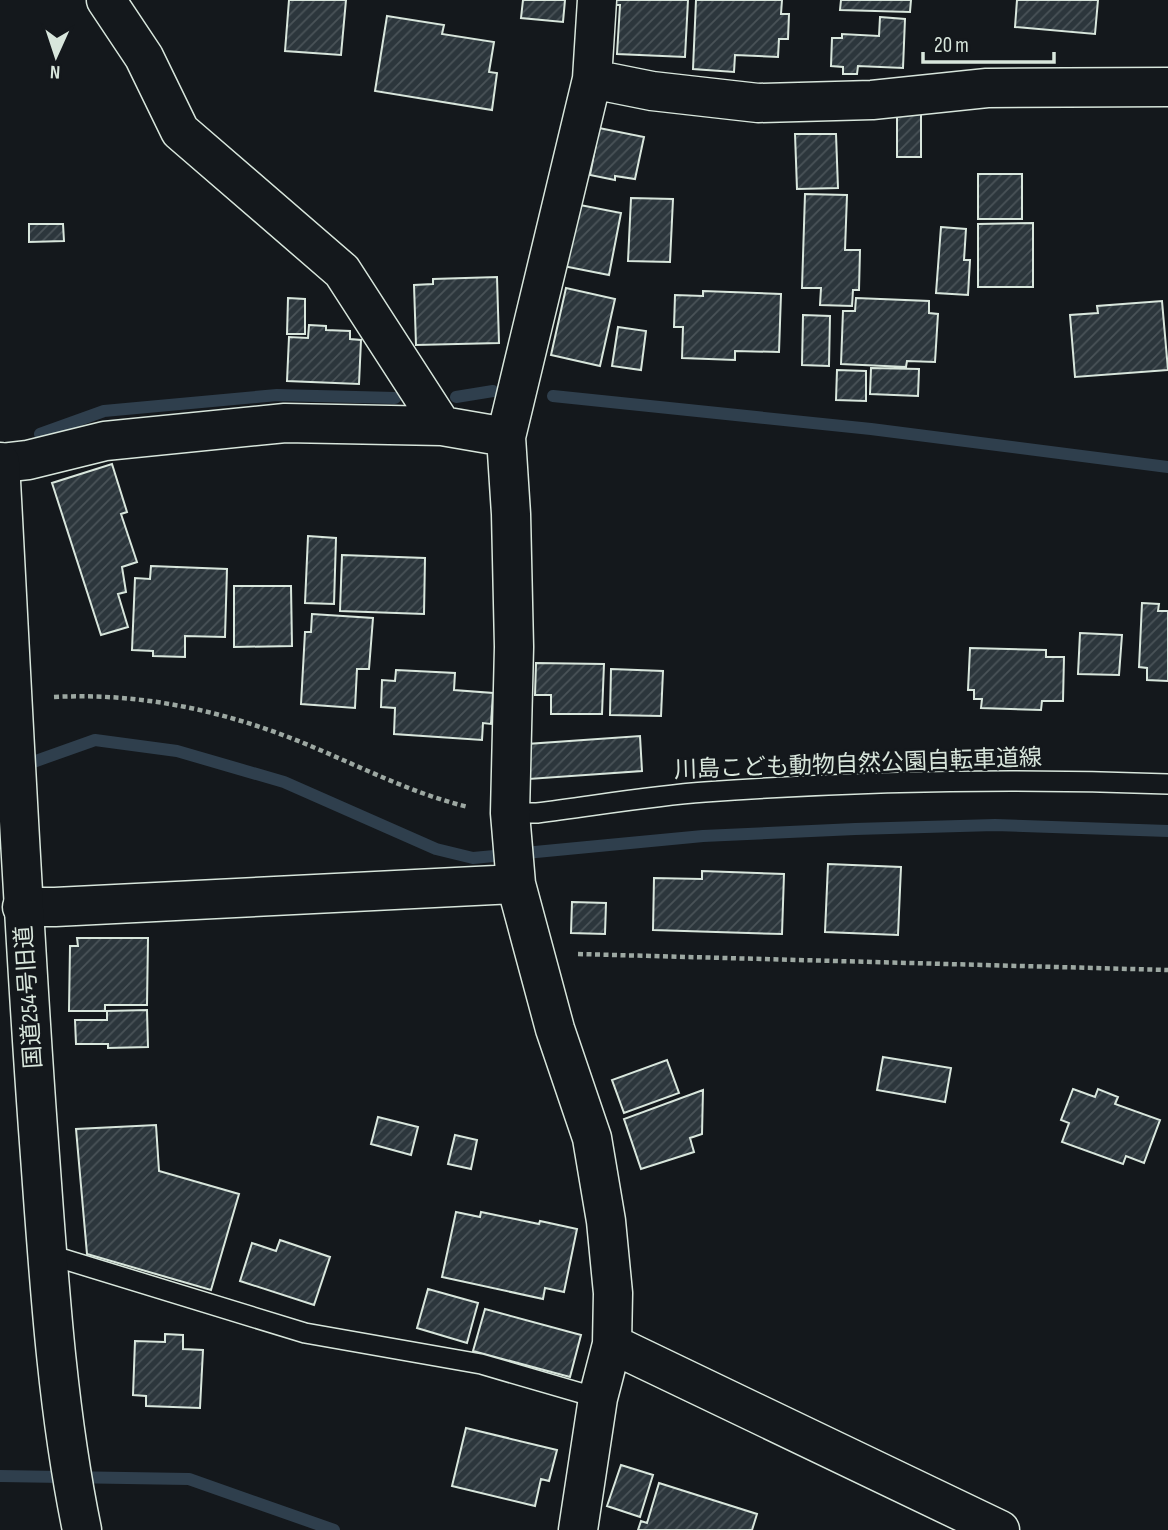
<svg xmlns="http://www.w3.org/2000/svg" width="1168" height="1530" font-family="'Sofia Sans Condensed','Noto Sans JP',sans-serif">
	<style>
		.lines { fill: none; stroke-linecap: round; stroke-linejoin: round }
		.stream { stroke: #2f3f4d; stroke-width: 12 }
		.building { fill: url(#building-hatch); stroke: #d8e6dc; stroke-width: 2 }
		.service-casing { stroke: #d8e6dc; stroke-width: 22 }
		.minor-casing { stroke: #d8e6dc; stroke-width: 41 }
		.tertiary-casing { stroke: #d8e6dc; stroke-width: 41 }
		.path { stroke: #9da8a2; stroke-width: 4.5; stroke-dasharray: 5 3.5; stroke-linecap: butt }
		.service { stroke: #14181c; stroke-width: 19 }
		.minor { stroke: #14181c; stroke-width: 38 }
		.tertiary { stroke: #14181c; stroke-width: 38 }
		.labels { text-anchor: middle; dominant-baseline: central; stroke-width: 5; stroke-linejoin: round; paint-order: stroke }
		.street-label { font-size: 23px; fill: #d8e6dc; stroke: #14181c }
	</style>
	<defs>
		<pattern id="building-hatch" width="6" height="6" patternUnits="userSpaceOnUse" patternTransform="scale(1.75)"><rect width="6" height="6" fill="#2c363c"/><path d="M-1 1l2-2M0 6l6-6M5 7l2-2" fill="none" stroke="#4a5358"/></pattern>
	</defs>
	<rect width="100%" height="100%" fill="#14181c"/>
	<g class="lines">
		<!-- stream -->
		<path class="stream" d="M 553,396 L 871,429 L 1168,467
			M 456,397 L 493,391
			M 40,434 L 104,411 L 277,395 L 395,398
			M 22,766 L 95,740 L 177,751 L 284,782 L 436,849 L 473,858 L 703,836 L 855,829 L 995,825 L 1168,831
			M 0,1476 L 189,1479 L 334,1530"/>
	</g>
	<!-- building -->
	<path class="building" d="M 289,0 L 346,0 L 341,55 L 285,51 Z
		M 523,0 L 565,0 L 563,22 L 521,18 Z
		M 615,0 L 688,0 L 685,57 L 617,54 L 620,5 L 614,5 Z
		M 696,0 L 782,0 L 781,14 L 789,14 L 788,39 L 779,39 L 778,57 L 735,55 L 734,72 L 693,69 Z
		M 841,0 L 911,0 L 910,12 L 840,10 Z
		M 1017,0 L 1098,0 L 1095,34 L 1015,27 Z
		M 387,16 L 444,25 L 442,34 L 494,42 L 489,72 L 497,73 L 492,110 L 375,91 Z
		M 880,17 L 905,19 L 903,68 L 858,66 L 857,74 L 843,74 L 843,67 L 831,66 L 832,38 L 842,38 L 842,34 L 879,36 Z
		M 921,113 L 921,157 L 897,157 L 897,114 Z
		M 599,128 L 644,137 L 635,179 L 615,176 L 615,180 L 590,175 Z
		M 795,134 L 836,134 L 838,188 L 797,189 Z
		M 978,174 L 1022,174 L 1022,219 L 978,219 Z
		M 805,194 L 847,195 L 845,250 L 860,250 L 859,290 L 853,290 L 852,306 L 820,305 L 821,288 L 802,288 Z
		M 631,198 L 673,199 L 670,262 L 628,261 Z
		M 575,204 L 621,213 L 609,275 L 563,266 Z
		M 1033,223 L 1033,287 L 978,287 L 978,224 Z
		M 29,224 L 63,224 L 64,241 L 29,242 Z
		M 941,227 L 966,229 L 964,260 L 970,260 L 968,295 L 936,293 Z
		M 497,277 L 499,343 L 416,345 L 414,285 L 433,284 L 433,279 Z
		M 566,288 L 615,299 L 600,366 L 551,355 Z
		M 703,291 L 781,294 L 779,352 L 735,351 L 735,360 L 682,358 L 683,327 L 674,327 L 675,295 L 703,296 Z
		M 288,298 L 305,299 L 305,334 L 287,334 Z
		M 856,298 L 929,301 L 929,313 L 938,314 L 935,362 L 907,361 L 906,367 L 841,364 L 843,311 L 855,311 Z
		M 1162,301 L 1168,370 L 1075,377 L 1070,315 L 1098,313 L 1097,306 Z
		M 803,315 L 830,316 L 829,366 L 802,365 Z
		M 309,325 L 326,326 L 326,330 L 350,331 L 350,339 L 361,340 L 359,384 L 287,381 L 289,337 L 308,338 Z
		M 618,327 L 646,331 L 641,370 L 612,366 Z
		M 871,368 L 919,369 L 918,396 L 870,394 Z
		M 837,370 L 866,371 L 866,401 L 836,400 Z
		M 112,464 L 127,512 L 121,514 L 137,562 L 122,567 L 126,592 L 118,594 L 128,627 L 101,635 L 52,483 Z
		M 308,536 L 336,538 L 334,604 L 305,603 Z
		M 342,555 L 425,558 L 424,614 L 340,611 Z
		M 151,566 L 227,569 L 225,637 L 185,636 L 185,657 L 153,656 L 153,651 L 132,650 L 135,578 L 150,579 Z
		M 234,586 L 291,586 L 292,646 L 234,647 Z
		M 1142,603 L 1159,604 L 1158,611 L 1168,611 L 1168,681 L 1147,680 L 1147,668 L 1139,667 Z
		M 312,614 L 373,618 L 369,669 L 357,669 L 355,708 L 301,704 L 305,632 L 311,632 Z
		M 1080,633 L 1122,635 L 1119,675 L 1078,674 Z
		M 970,648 L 1046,650 L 1046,657 L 1064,657 L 1063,701 L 1042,701 L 1041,710 L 981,708 L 982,699 L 974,699 L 974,690 L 968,690 Z
		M 536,663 L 604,664 L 602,714 L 551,714 L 551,695 L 535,695 Z
		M 611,669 L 663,671 L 661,716 L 610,715 Z
		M 396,670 L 455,673 L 454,690 L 493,693 L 491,724 L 483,723 L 482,740 L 394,734 L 395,708 L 381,707 L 382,680 L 395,681 Z
		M 640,736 L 642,771 L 529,779 L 527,744 Z
		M 828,864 L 901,867 L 898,935 L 825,932 Z
		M 702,871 L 784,874 L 782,934 L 653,930 L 654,878 L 702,879 Z
		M 572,902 L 606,903 L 605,934 L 571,933 Z
		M 77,938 L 148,938 L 147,1005 L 105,1005 L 105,1011 L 69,1011 L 70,946 L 78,946 Z
		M 147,1010 L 148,1047 L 108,1048 L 108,1044 L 76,1044 L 75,1020 L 107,1020 L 107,1011 Z
		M 883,1057 L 951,1068 L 945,1102 L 877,1090 Z
		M 667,1060 L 679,1093 L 624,1113 L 612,1080 Z
		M 1073,1089 L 1095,1097 L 1098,1089 L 1118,1097 L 1115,1104 L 1160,1120 L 1144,1163 L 1126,1156 L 1123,1164 L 1062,1142 L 1069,1123 L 1061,1120 Z
		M 703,1090 L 702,1134 L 690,1138 L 694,1152 L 641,1169 L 624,1119 Z
		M 378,1117 L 418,1127 L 411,1155 L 371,1144 Z
		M 156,1125 L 159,1171 L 239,1194 L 211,1290 L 87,1254 L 76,1129 Z
		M 455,1135 L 477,1140 L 471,1169 L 448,1164 Z
		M 456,1212 L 480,1217 L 481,1212 L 539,1224 L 540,1221 L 577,1229 L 564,1292 L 545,1288 L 543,1299 L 442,1277 Z
		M 280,1240 L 330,1257 L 314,1305 L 240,1281 L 252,1243 L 276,1251 Z
		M 428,1289 L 478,1303 L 467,1343 L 417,1328 Z
		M 485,1309 L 581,1335 L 570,1377 L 473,1351 Z
		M 165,1334 L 183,1335 L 183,1349 L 203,1350 L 200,1408 L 146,1406 L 146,1396 L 133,1395 L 135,1341 L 165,1342 Z
		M 466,1428 L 557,1450 L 549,1481 L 541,1479 L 535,1506 L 452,1486 Z
		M 621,1465 L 653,1475 L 640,1517 L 607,1506 Z
		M 659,1483 L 757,1514 L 752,1530 L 638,1530 L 641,1521 L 647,1523 Z"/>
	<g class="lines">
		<defs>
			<path id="service" d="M 510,813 L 537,813 C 593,806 649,796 705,792 C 860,781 1014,778 1168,784
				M 47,1254 L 305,1333 L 481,1364 L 598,1398"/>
			<path id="minor" d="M 106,0 L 144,57 L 180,131 L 342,271 L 442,426
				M 592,79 L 652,91 L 758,103 L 872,100 L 987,88 L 1168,87
				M 0,463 L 28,460 L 105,441 L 285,423 L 442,426 L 506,437
				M 22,907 L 55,907 L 516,884
				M 612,1344 L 1000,1530
				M 578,1530 L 598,1398 L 612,1344 L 613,1293 L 606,1221 L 592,1138 L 555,1029 L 516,884 L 510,813 L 514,647 L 511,514 L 506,437 L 592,79 L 597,0"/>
			<path id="tertiary" d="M 0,462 C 12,685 22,907 38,1129 C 48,1262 55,1399 82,1530"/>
		</defs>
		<!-- service casing -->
		<use href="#service" class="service-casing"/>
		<!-- minor casing -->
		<use href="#minor" class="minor-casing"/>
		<!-- tertiary casing -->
		<use href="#tertiary" class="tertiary-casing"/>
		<!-- path -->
		<path class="path" d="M 54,697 C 128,693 200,706 269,730 C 336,753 398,790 468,807
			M 578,954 L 1168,970"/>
		<!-- service -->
		<use href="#service" class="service"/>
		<!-- minor -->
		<use href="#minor" class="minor"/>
		<!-- tertiary -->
		<use href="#tertiary" class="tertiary"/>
	</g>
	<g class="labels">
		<!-- street labels -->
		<g class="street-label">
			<text transform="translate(858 764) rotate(-2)">川島こども動物自然公園自転車道線</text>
			<text transform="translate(29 997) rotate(-94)">国道254号旧道</text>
		</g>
	</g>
	<!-- north arrow -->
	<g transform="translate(56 56) rotate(183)" stroke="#14181c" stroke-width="5" paint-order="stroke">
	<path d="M0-5L12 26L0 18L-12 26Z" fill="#d8e6dc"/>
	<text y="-10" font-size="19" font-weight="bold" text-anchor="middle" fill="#d8e6dc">N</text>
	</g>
	<!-- scale -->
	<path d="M923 52v10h131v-10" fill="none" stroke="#d8e6dc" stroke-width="3.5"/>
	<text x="934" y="52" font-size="21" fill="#d8e6dc" stroke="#14181c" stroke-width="5" paint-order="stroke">20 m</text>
</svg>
